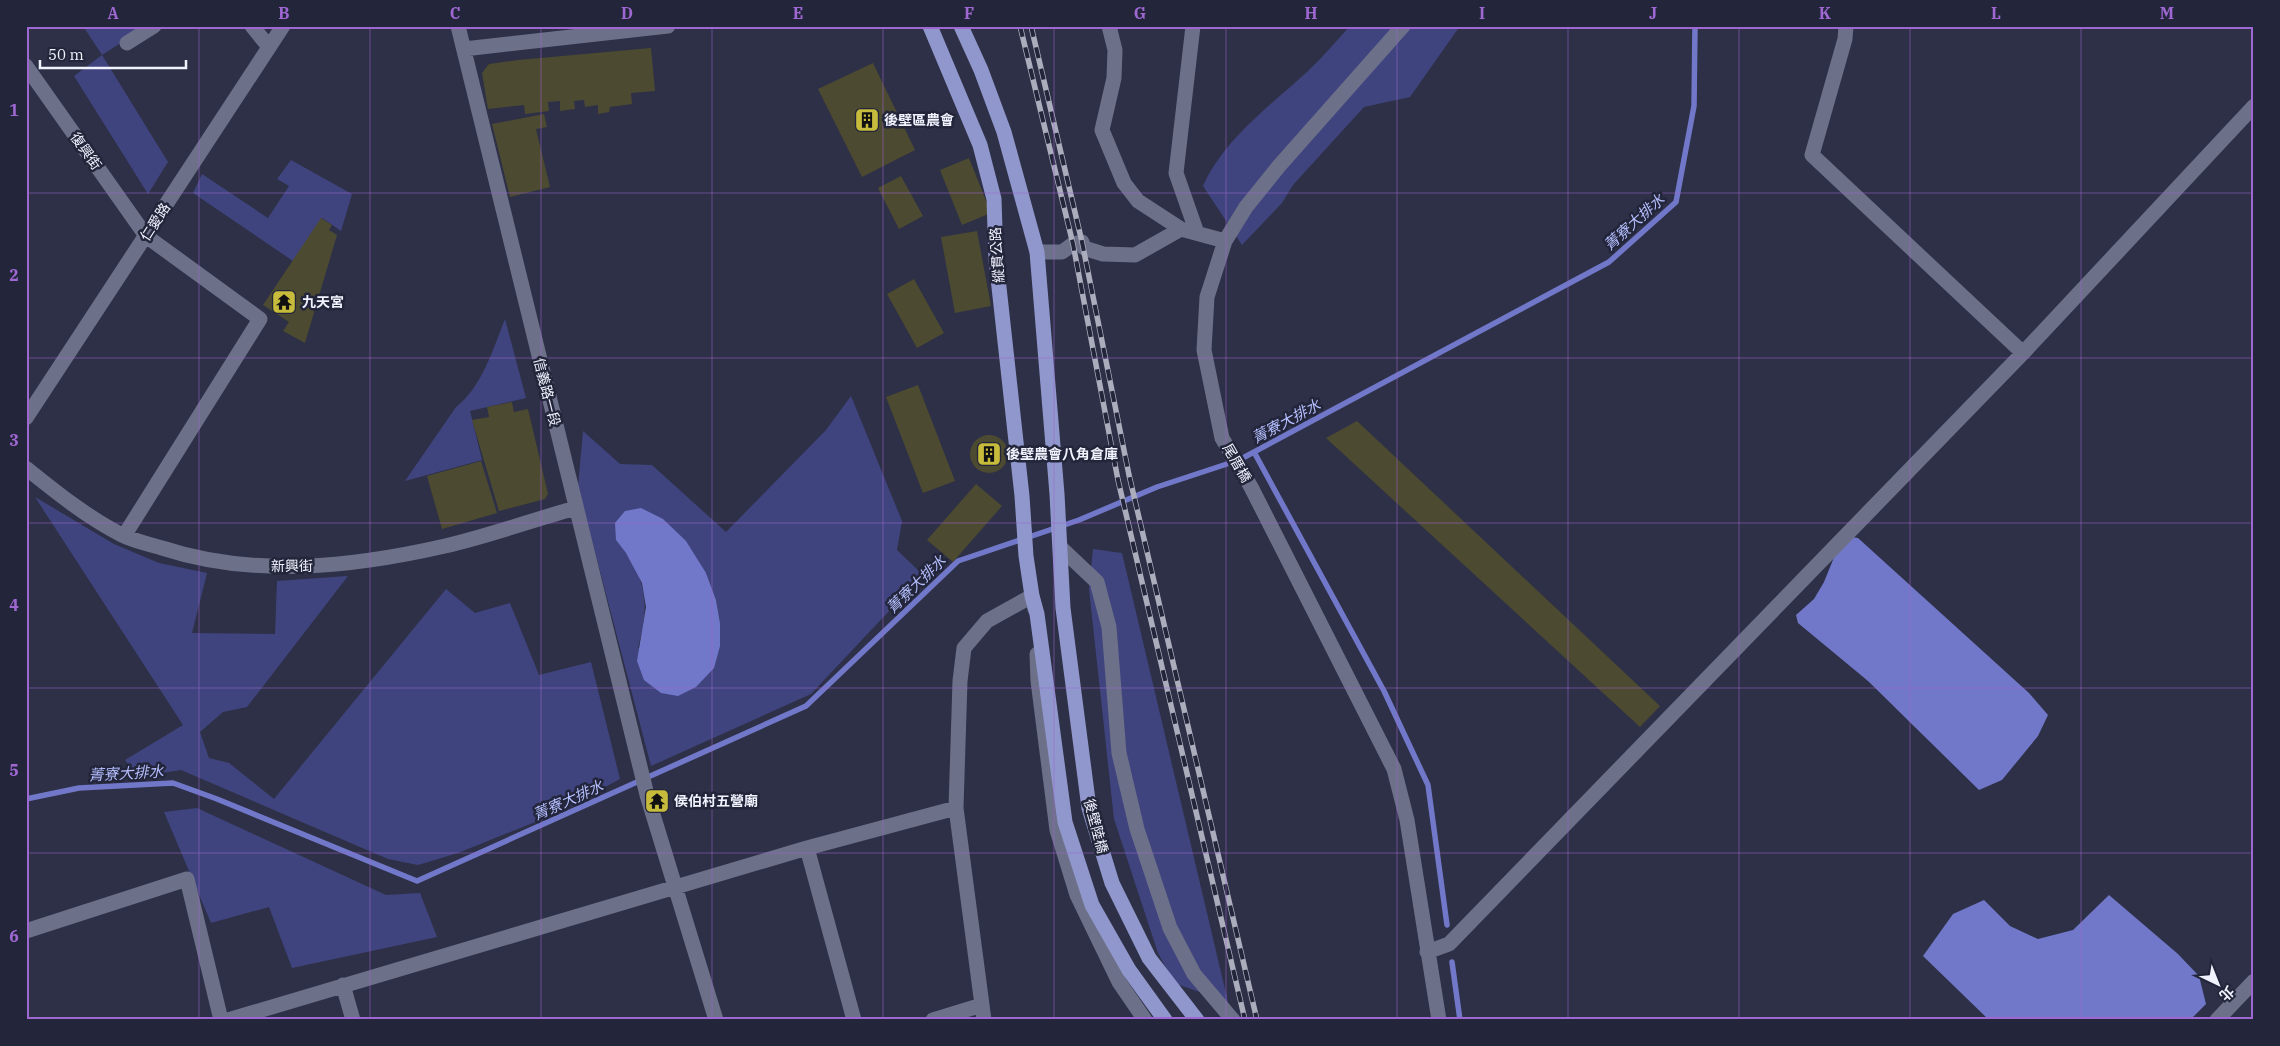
<svg xmlns="http://www.w3.org/2000/svg" width="2280" height="1046" font-family="'IBM Plex Serif','Noto Sans TC',serif">
	<style>
		.green { fill: #40447e; fill-rule: evenodd }
		.water { fill: #7278c9 }
		.lines { fill: none; stroke-linecap: round; stroke-linejoin: round }
		.stream { stroke: #7278c9; stroke-width: 5.5 }
		.building { fill: #4c4a31 }
		.minor { stroke: #6c7089; stroke-width: 15 }
		.major { stroke: #9097cc; stroke-width: 15 }
		.rail-casing { stroke: #abadbd; stroke-width: 5.5 }
		.rail { stroke: #23263b; stroke-width: 4; stroke-dasharray: 11; stroke-linecap: butt }
		.grid { fill: none; stroke: #9e67d2; stroke-width: 1; stroke-opacity: 0.55 }
		.labels { text-anchor: middle; dominant-baseline: central; stroke-width: 5; stroke-linejoin: round; paint-order: stroke }
		.poi-label { font-size: 14px; font-weight: bold; fill: #f0f2fe; stroke: #23263b; text-anchor: start }
		.street-label { font-size: 14px; fill: #f0f2fe; stroke: #23263b }
		.water-label { font-size: 15px; font-style: italic; fill: #b5befe; stroke: #23263b }
		.neatline { fill: none; stroke: #9e67d2; stroke-width: 2 }
		.grid-label { font-size: 16px; text-anchor: middle; font-weight: bold; fill: #9e67d2 }
	</style>
	<rect width="100%" height="100%" fill="#2d3046"/>
	<!-- green -->
	<path class="green" d="M 83,26 L 147,26 L 102,55 L 168,162 L 148,194 L 74,76 L 102,55 Z
		M 1350,26 L 1460,26 L 1410,97 L 1364,107 L 1293,185 L 1282,203 L 1242,245 L 1203,186 C 1224,139 1271,105 1308,71 C 1323,57 1336,41 1350,26 Z
		M 291,160 L 352,194 L 341,231 L 322,218 L 293,261 L 193,193 L 202,174 L 268,218 L 289,186 L 277,179 Z
		M 505,319 L 526,398 L 470,411 L 482,460 L 405,481 L 456,407 C 482,387 493,349 505,319 Z
		M 851,396 L 902,521 L 897,550 L 923,575 L 811,694 L 651,766 L 578,487 L 583,431 L 620,464 L 652,465 L 726,532 L 826,430 ZM 616,540 L 706,573 L 716,600 L 720,623 L 638,648 C 650,603 647,577 616,540 Z
		M 35,497 L 114,544 L 159,563 L 207,573 L 192,633 L 275,634 L 277,581 L 348,576 L 247,707 L 223,712 L 200,732 L 209,758 L 229,763 L 274,799 L 446,589 L 475,613 L 510,603 L 539,675 L 591,662 L 620,779 L 555,814 L 458,853 L 418,865 L 388,859 L 181,770 L 137,777 L 125,760 L 183,725 Z
		M 1093,549 L 1122,553 L 1228,1002 L 1174,983 L 1158,953 L 1114,819 L 1089,589 Z
		M 197,808 L 386,895 L 420,893 L 437,937 L 292,968 L 269,907 L 211,923 L 164,812 Z"/>
	<!-- water -->
	<path class="water" d="M 641,508 L 663,519 L 686,541 L 706,573 L 716,600 L 720,623 L 720,646 L 714,668 L 696,687 L 678,696 L 661,693 L 644,680 L 637,661 L 646,607 L 642,583 L 626,553 L 616,540 L 615,523 L 625,511 Z
		M 1852,537 L 1858,538 L 2029,693 L 2048,715 L 2038,736 L 2002,780 L 1979,790 L 1868,681 L 1798,623 L 1796,615 L 1814,599 L 1824,582 L 1839,545 Z
		M 2109,895 L 2178,954 L 2199,976 L 2206,1004 L 2190,1020 L 1989,1020 L 1923,956 L 1953,914 L 1984,900 L 2010,926 L 2038,939 L 2073,930 Z"/>
	<g class="lines">
		<!-- stream -->
		<path class="stream" d="M 1254,452 L 1384,691 L 1428,785 L 1447,925
			M 26,799 L 79,788 L 173,783 L 217,799 L 417,881 L 806,706 L 958,561 L 1079,520 L 1157,487 L 1239,460 L 1609,262 L 1676,202 L 1694,106 L 1695,26
			M 1452,962 L 1460,1020"/>
	</g>
	<!-- building -->
	<path class="building" d="M 651,48 L 655,91 L 631,93 L 632,104 L 610,107 L 609,112 L 598,114 L 598,105 L 585,107 L 584,100 L 574,101 L 575,109 L 560,111 L 560,101 L 548,102 L 549,111 L 525,114 L 524,105 L 488,109 L 482,73 L 489,64 L 518,60 Z
		M 873,63 L 915,150 L 862,177 L 818,89 Z
		M 544,114 L 547,127 L 536,129 L 550,187 L 510,197 L 492,124 Z
		M 969,158 L 991,213 L 962,225 L 940,170 Z
		M 901,176 L 923,216 L 899,229 L 878,188 Z
		M 321,218 L 332,225 L 329,230 L 337,235 L 305,343 L 283,331 L 289,322 L 263,305 Z
		M 977,231 L 991,306 L 955,313 L 941,237 Z
		M 914,279 L 944,333 L 917,348 L 887,294 Z
		M 918,385 L 955,481 L 923,493 L 886,397 Z
		M 512,402 L 514,412 L 528,409 L 548,494 L 545,499 L 499,511 L 472,420 L 489,417 L 487,407 Z
		M 1357,421 L 1660,706 L 1640,727 L 1326,438 Z
		M970 454a19 19 0 1 1 38 0a19 19 0 1 1-38 0Z
		M 481,461 L 497,513 L 442,529 L 427,476 Z
		M 976,484 L 1002,506 L 953,562 L 927,540 Z"/>
	<g class="lines">
		<!-- minor -->
		<path class="minor" d="M 252,26 L 269,47
			M 458,26 L 647,795 L 716,1020
			M 1109,26 L 1115,50 L 1114,78 L 1102,130 L 1124,183 L 1138,201 L 1181,229
			M 1193,26 L 1176,173 L 1197,233
			M 1403,26 L 1279,166 L 1246,207 L 1225,241 L 1207,297 L 1204,350 L 1222,438 L 1251,487 L 1394,769 L 1407,820 L 1439,1020
			M 1846,26 L 1845,39 L 1812,155 L 2023,353
			M 127,43 L 154,26
			M 464,49 L 668,26
			M 26,66 L 146,236 L 260,319 L 124,536
			M 1037,252 L 1062,252 L 1073,244 L 1082,242 L 1084,248 L 1103,254 L 1135,255 L 1181,229 L 1225,241
			M 26,418 L 283,26
			M 26,468 C 57,493 87,517 122,535 C 134,541 149,544 162,548 C 254,578 353,567 445,546 C 489,536 532,520 576,508
			M 1061,548 L 1097,582 L 1109,627 L 1119,753 L 1137,829 L 1170,928 L 1194,974 L 1233,1020
			M 1037,654 L 1038,681 L 1057,830 L 1077,895 L 1119,982 L 1145,1020
			M 956,808 L 984,1020
			M 807,848 L 854,1020
			M 26,931 L 187,879 L 221,1020
			M 1427,952 L 1449,944 L 2023,353 L 2254,106
			M 343,985 L 353,1020
			M 228,1020 L 807,848 L 956,808 L 960,681 L 964,648 L 987,621 L 1032,596 L 1035,609
			M 933,1020 L 982,1005
			M 2217,1020 L 2254,981"/>
		<!-- major -->
		<path class="major" d="M 930,26 L 980,145 L 994,199 L 996,260 L 1022,496 L 1026,556 L 1032,596 L 1037,614 L 1065,822 L 1092,905 L 1129,970 L 1165,1020
			M 961,26 L 981,70 L 1004,132 L 1037,252 L 1057,494 L 1063,608 L 1089,808 L 1112,883 L 1149,958 L 1197,1020"/>
		<defs>
			<path id="rail" d="M 1020,26 L 1073,244 L 1118,480 L 1245,1020
				M 1031,26 L 1082,242 L 1129,475 L 1257,1020"/>
		</defs>
		<!-- rail casing -->
		<use href="#rail" class="rail-casing"/>
		<!-- rail -->
		<use href="#rail" class="rail"/>
	</g>
	<!-- grid -->
	<path class="grid" d="M 199,26 L 199,1020M 370,26 L 370,1020M 541,26 L 541,1020M 712,26 L 712,1020M 883,26 L 883,1020M 1054,26 L 1054,1020M 1226,26 L 1226,1020M 1397,26 L 1397,1020M 1568,26 L 1568,1020M 1739,26 L 1739,1020M 1910,26 L 1910,1020M 2081,26 L 2081,1020M 26,193 L 2254,193M 26,358 L 2254,358M 26,523 L 2254,523M 26,688 L 2254,688M 26,853 L 2254,853"/>
	<!-- icons -->
	<defs>
		<symbol id="building-square" viewBox="-11 -11 22 22"><rect x="-9" y="-9" width="18" height="18" rx="4" fill="#c7bb3c" stroke="#23263b"/><path d="M-4-6H4V6H1V3H-1V6H-4ZM-2.5-4.3h1.7v1.8h-1.7ZM.8-4.3h1.7v1.8H.8ZM-2.5-1h1.7V.8h-1.7ZM.8-1h1.7V.8H.8Z" fill="#111"/></symbol>
		<symbol id="temple-square" viewBox="-11 -11 22 22"><rect x="-9" y="-9" width="18" height="18" rx="4" fill="#c7bb3c" stroke="#23263b"/><path d="M0-6L5-2H3V0L6.5 2.5H4V6H1.5V3h-3V6H-4V2.5H-6.5L-3 0V-2H-5Z" fill="#111"/></symbol>
	</defs>
	<g fill-rule="evenodd">
		<use href="#building-square" x="853" y="106" width="28" height="28"/>
		<use href="#temple-square" x="270" y="288" width="28" height="28"/>
		<use href="#building-square" x="975" y="440" width="28" height="28"/>
		<use href="#temple-square" x="643" y="787" width="28" height="28"/>
	</g>
	<g class="labels">
		<!-- poi labels -->
		<g class="poi-label">
			<text x="884" y="120">後壁區農會</text>
			<text x="302" y="302">九天宮</text>
			<text x="1006" y="454">後壁農會八角倉庫</text>
			<text x="674" y="801">侯伯村五營廟</text>
		</g>
		<!-- street labels -->
		<g class="street-label">
			<text transform="translate(86 151) rotate(55)">復興街</text>
			<text transform="translate(155 222) rotate(-57)">仁愛路</text>
			<text transform="translate(997 255) rotate(-94)">縱貫公路</text>
			<text transform="translate(547 392) rotate(76)">信義路一段</text>
			<text transform="translate(1237 463) rotate(60)">尾厝橋</text>
			<text transform="translate(292 566) rotate(-1)">新興街</text>
			<text transform="translate(1096 826) rotate(75)">後壁陸橋</text>
		</g>
		<!-- water labels -->
		<g class="water-label">
			<text transform="translate(1634 222) rotate(-42)">菁寮大排水</text>
			<text transform="translate(1286 421) rotate(-28)">菁寮大排水</text>
			<text transform="translate(916 584) rotate(-44)">菁寮大排水</text>
			<text transform="translate(126 773) rotate(-3)">菁寮大排水</text>
			<text transform="translate(568 800) rotate(-24)">菁寮大排水</text>
		</g>
	</g>
	<!-- border -->
	<rect width="2280" height="1046" fill="none" stroke="#23263b" stroke-width="55"/>
	<!-- north arrow -->
	<g transform="translate(2218 984) rotate(137)" stroke="#23263b" stroke-width="4" paint-order="stroke">
	<path d="M0-4L9 19L0 12L-9 19Z" fill="#f0f2fe"/>
	<text y="-8" font-size="14" font-weight="bold" text-anchor="middle" fill="#f0f2fe">北</text>
	</g>
	<!-- scale -->
	<path d="M40 60v8h146v-8" fill="none" stroke="#f0f2fe" stroke-width="2.5"/>
	<text x="48" y="60" font-size="15" fill="#f0f2fe" stroke="#23263b" stroke-width="4" paint-order="stroke">50 m</text>
	<rect x="28" y="28" width="2224" height="990" class="neatline"/>
	<g class="grid-label">
		<text x="113" y="19">A</text>
		<text x="284" y="19">B</text>
		<text x="455" y="19">C</text>
		<text x="627" y="19">D</text>
		<text x="798" y="19">E</text>
		<text x="969" y="19">F</text>
		<text x="1140" y="19">G</text>
		<text x="1311" y="19">H</text>
		<text x="1482" y="19">I</text>
		<text x="1653" y="19">J</text>
		<text x="1825" y="19">K</text>
		<text x="1996" y="19">L</text>
		<text x="2167" y="19">M</text>
		<text x="14" y="116">1</text>
		<text x="14" y="281">2</text>
		<text x="14" y="446">3</text>
		<text x="14" y="611">4</text>
		<text x="14" y="776">5</text>
		<text x="14" y="942">6</text>
	</g>
</svg>
